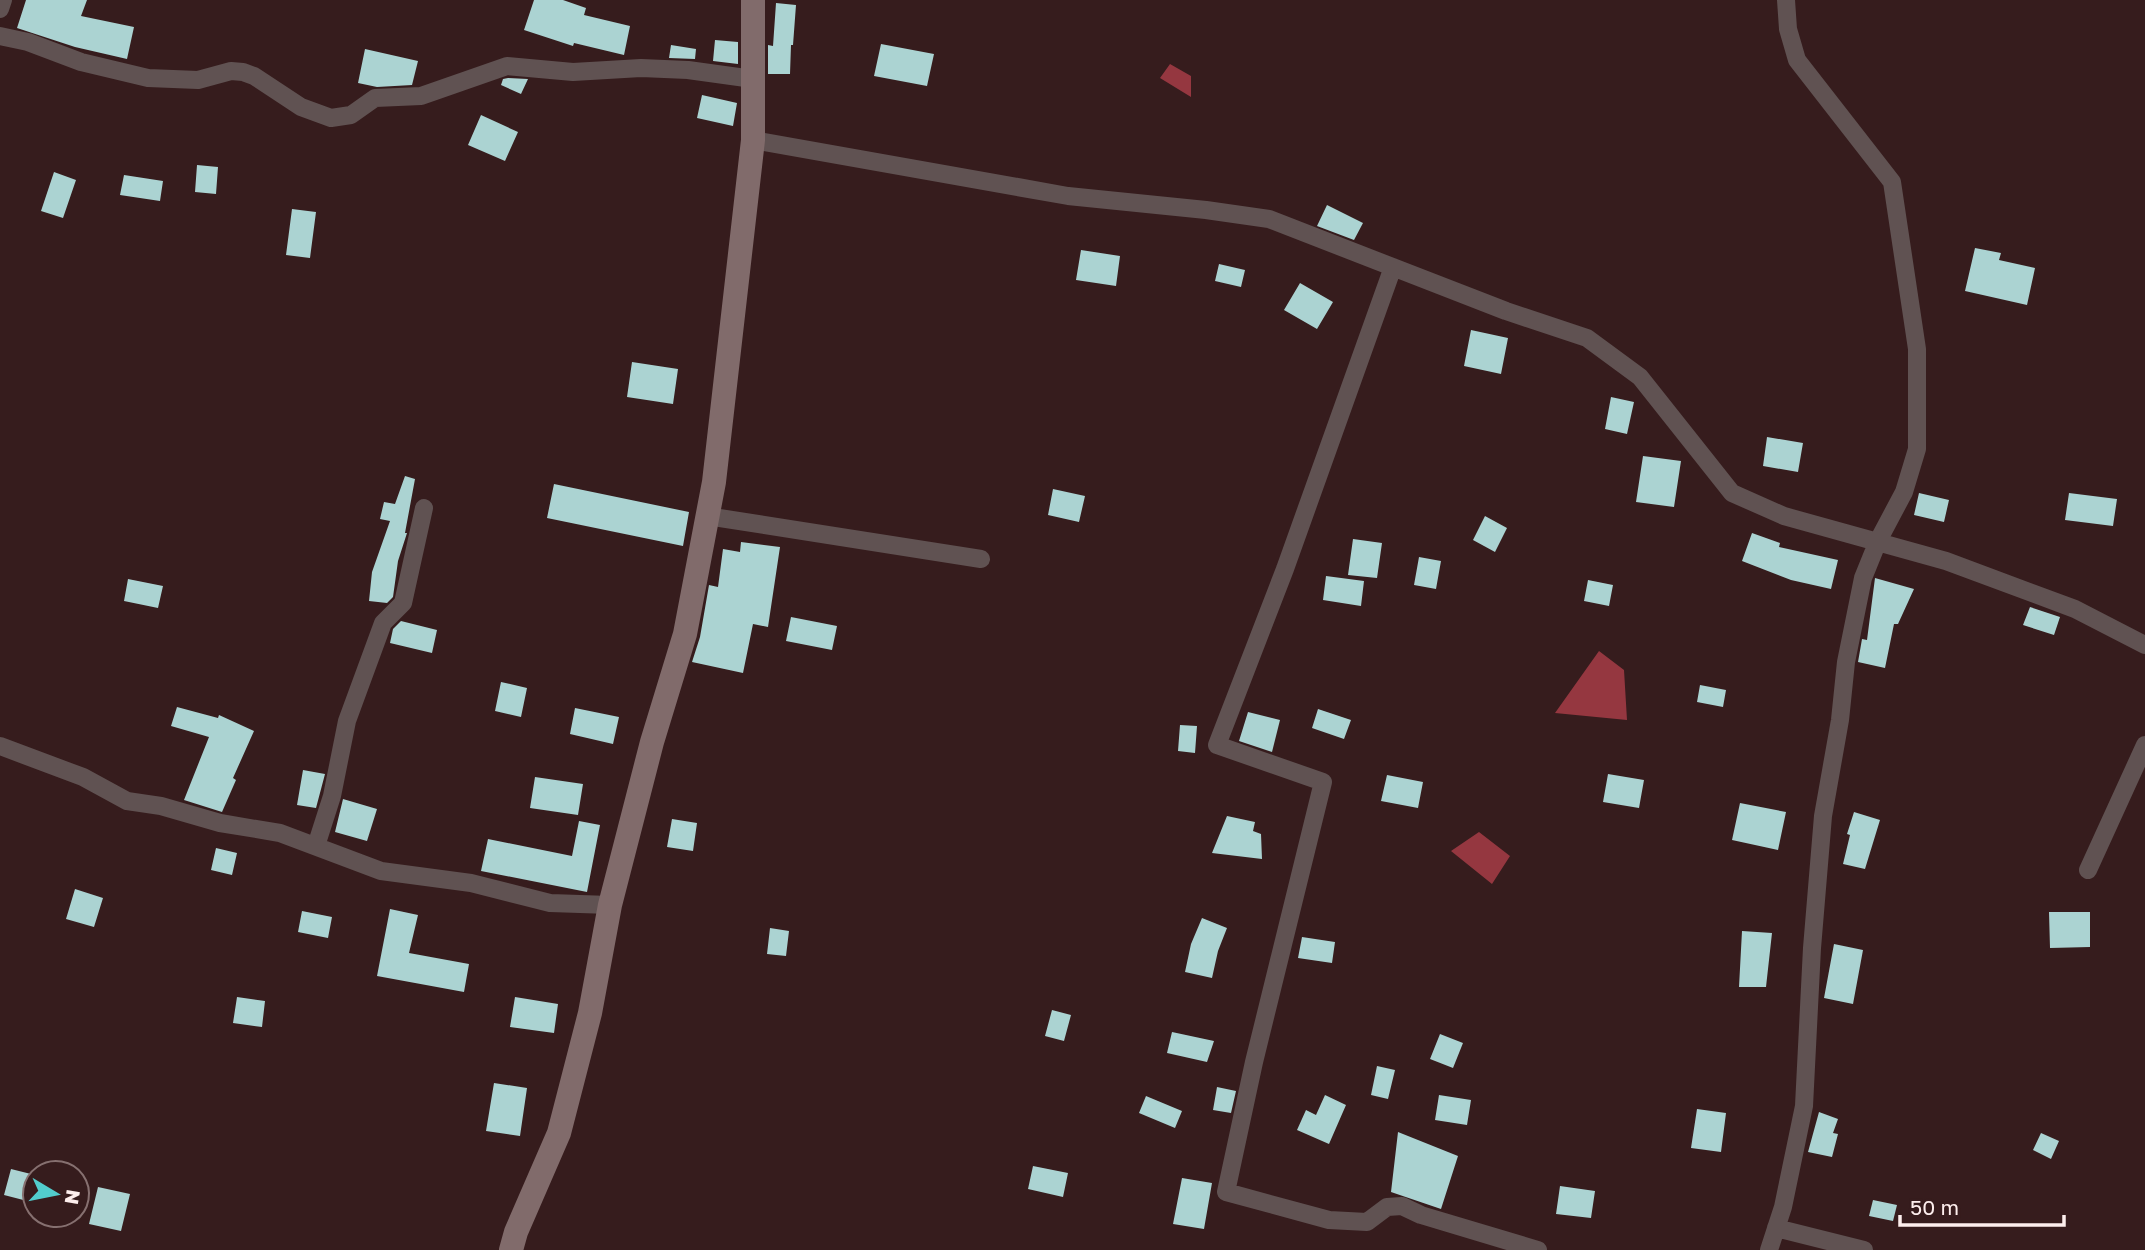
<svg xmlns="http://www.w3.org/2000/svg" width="2145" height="1250" font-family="'Golos Text',sans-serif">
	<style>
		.water { fill: #953740 }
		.building { fill: #abd3d2 }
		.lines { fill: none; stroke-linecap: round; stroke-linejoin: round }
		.minor { stroke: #605252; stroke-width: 18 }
		.secondary { stroke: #816b6b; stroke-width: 24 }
	</style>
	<rect width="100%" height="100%" fill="#361c1d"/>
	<!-- water -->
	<path class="water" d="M 1170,64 L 1191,76 L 1191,97 L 1160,78 Z
		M 1599,651 L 1624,670 L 1627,720 L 1555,713 Z
		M 1479,832 L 1510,856 L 1492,884 L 1451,851 Z"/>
	<!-- building -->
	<path class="building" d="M 26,0 L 87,0 L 81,16 L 134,27 L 127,59 L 75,47 L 17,28 Z
		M 534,0 L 563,0 L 586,8 L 584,15 L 630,26 L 624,55 L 574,43 L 573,46 L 524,30 Z
		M 776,3 L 796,5 L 793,45 L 791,45 L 790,74 L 768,74 L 768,45 L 773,46 Z
		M 715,40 L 738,42 L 738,64 L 713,61 Z
		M 881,44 L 934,54 L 927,86 L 874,76 Z
		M 671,45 L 696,49 L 695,59 L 669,58 Z
		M 365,49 L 418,61 L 412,85 L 377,87 L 358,83 Z
		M 508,78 L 528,79 L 521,94 L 501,85 L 503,79 Z
		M 702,95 L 737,103 L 733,126 L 697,118 Z
		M 481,115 L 518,132 L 505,161 L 468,145 Z
		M 197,165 L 218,167 L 216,194 L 195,192 Z
		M 54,172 L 76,180 L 63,218 L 41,211 Z
		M 124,175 L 163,181 L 160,201 L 120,195 Z
		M 1327,205 L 1363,223 L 1354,240 L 1317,226 Z
		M 292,209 L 316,212 L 310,258 L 286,255 Z
		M 1975,248 L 2001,253 L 1999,260 L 2035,268 L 2027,305 L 1965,291 Z
		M 1081,250 L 1120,256 L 1116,286 L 1076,280 Z
		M 1219,264 L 1245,270 L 1241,287 L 1215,281 Z
		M 1300,283 L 1333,302 L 1317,329 L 1284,310 Z
		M 1471,330 L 1508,338 L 1501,374 L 1464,366 Z
		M 632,362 L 678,369 L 673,404 L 627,397 Z
		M 1611,397 L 1634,402 L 1627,434 L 1605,429 Z
		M 1767,437 L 1803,443 L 1798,472 L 1763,466 Z
		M 1643,456 L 1681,461 L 1674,507 L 1636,502 Z
		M 405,476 L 415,479 L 405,533 L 407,533 L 398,561 L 393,597 L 387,603 L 369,601 L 372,572 L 390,521 L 380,519 L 384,502 L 395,504 Z
		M 554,484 L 689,512 L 683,546 L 547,518 Z
		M 1053,489 L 1085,496 L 1079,522 L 1048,515 Z
		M 1919,493 L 1949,500 L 1944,522 L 1914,515 Z
		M 2069,493 L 2117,499 L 2113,526 L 2065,520 Z
		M 1485,516 L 1507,528 L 1495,552 L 1473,540 Z
		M 1752,533 L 1780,543 L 1779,547 L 1838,560 L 1831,589 L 1791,580 L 1742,561 Z
		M 1353,539 L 1382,543 L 1377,578 L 1348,575 Z
		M 741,542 L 780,547 L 768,627 L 753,624 L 743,673 L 692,662 L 700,637 L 709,585 L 718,587 L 723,549 L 740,552 Z
		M 1419,557 L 1441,561 L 1436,589 L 1414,585 Z
		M 1326,576 L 1364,581 L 1361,606 L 1323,600 Z
		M 1875,578 L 1914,589 L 1898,624 L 1894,624 L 1885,668 L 1858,662 L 1862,639 L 1867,640 Z
		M 128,579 L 163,586 L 158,608 L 124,601 Z
		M 1588,580 L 1613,585 L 1609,606 L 1584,601 Z
		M 2030,607 L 2060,617 L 2054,635 L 2023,625 Z
		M 791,617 L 837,626 L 832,650 L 786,641 Z
		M 401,621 L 437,630 L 432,653 L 390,643 L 393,629 Z
		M 501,682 L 527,688 L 521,717 L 495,711 Z
		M 1700,685 L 1726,690 L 1723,707 L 1697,702 Z
		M 177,707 L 218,718 L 219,715 L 254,731 L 233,778 L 236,780 L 222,812 L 184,800 L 209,737 L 171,726 Z
		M 575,708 L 619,717 L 613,744 L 570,734 Z
		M 1318,709 L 1351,720 L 1344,739 L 1312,728 Z
		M 1248,712 L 1280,720 L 1272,752 L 1239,741 Z
		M 1180,725 L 1197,726 L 1195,753 L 1178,751 Z
		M 303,770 L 325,774 L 316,808 L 297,805 Z
		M 1608,774 L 1644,780 L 1639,808 L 1603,802 Z
		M 1387,775 L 1423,782 L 1418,808 L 1381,801 Z
		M 535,777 L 583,784 L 578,815 L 530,808 Z
		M 343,799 L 377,809 L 367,841 L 335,832 Z
		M 1740,803 L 1786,812 L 1778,850 L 1732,840 Z
		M 1854,812 L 1880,820 L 1865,869 L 1843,864 L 1850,835 L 1847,834 Z
		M 1227,816 L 1255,822 L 1253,831 L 1261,834 L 1262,859 L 1212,853 Z
		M 672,819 L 697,823 L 693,851 L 667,847 Z
		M 579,821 L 600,825 L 587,892 L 481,871 L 488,839 L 572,856 Z
		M 216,848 L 237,853 L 232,875 L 211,870 Z
		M 75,889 L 103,898 L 94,927 L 66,919 Z
		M 390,909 L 418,915 L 409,953 L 469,964 L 464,992 L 377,976 Z
		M 302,911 L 332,917 L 328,938 L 298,932 Z
		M 2049,912 L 2090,912 L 2090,947 L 2050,948 Z
		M 1202,918 L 1227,928 L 1218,951 L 1212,978 L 1185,972 L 1191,944 Z
		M 770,928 L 789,931 L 786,956 L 767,954 Z
		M 1742,931 L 1772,933 L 1766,987 L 1739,987 Z
		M 1302,937 L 1335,942 L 1332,963 L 1298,958 Z
		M 1834,944 L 1863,950 L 1853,1004 L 1824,998 Z
		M 237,997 L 265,1001 L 262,1027 L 233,1023 Z
		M 515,997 L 558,1004 L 554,1033 L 510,1027 Z
		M 1052,1010 L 1071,1015 L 1064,1041 L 1045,1036 Z
		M 1172,1032 L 1214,1041 L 1207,1062 L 1167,1053 Z
		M 1440,1034 L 1463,1043 L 1453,1068 L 1430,1059 Z
		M 1377,1066 L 1395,1070 L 1388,1099 L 1371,1095 Z
		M 494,1083 L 527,1088 L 520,1136 L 486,1131 Z
		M 1217,1087 L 1236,1091 L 1231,1113 L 1213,1110 Z
		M 1325,1095 L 1346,1105 L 1329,1144 L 1297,1130 L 1306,1110 L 1316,1115 Z
		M 1439,1095 L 1471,1100 L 1467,1125 L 1435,1120 Z
		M 1146,1096 L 1182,1111 L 1175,1128 L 1139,1113 Z
		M 1697,1109 L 1726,1113 L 1721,1152 L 1691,1148 Z
		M 1819,1112 L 1838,1119 L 1833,1133 L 1838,1134 L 1832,1157 L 1808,1152 Z
		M 1398,1132 L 1458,1156 L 1441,1209 L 1391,1192 Z
		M 2041,1133 L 2059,1141 L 2051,1159 L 2033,1150 Z
		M 1033,1166 L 1068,1173 L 1063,1197 L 1028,1189 Z
		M 11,1169 L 35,1175 L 35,1203 L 4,1195 Z
		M 1182,1178 L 1212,1183 L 1204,1229 L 1173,1224 Z
		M 1560,1186 L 1595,1191 L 1591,1218 L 1556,1214 Z
		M 98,1187 L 130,1194 L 121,1231 L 89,1224 Z
		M 1873,1200 L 1897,1205 L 1893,1221 L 1869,1216 Z"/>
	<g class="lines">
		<!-- minor -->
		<path class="minor" d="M 0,9 L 3,0
			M 0,36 L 28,42 L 81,62 L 148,78 L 198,80 L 231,71 L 243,72 L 254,76 L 301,107 L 331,118 L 351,115 L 375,98 L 421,96 L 507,66 L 573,72 L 641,68 L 688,70 L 753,79
			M 753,140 L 1068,196 L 1206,210 L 1269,219 L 1506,311 L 1587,338 L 1640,377 L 1732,493 L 1784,516 L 1946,561 L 2075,609 L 2145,645
			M 1393,267 L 1285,569 L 1217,745 L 1323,782 L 1254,1062 L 1226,1192 L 1329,1220 L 1367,1222 L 1387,1207 L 1402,1206 L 1421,1215 L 1538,1250
			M 707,516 L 981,559
			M 0,746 L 83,777 L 127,801 L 161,806 L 220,823 L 280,833 L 381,871 L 471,883 L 550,903 L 610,905
			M 316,846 L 332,796 L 347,721 L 383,623 L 403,603 L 424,508
			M 2088,870 L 2145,745
			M 1776,1228 L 1864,1250
			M 1769,1250 L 1783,1207 L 1804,1106 L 1812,948 L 1823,816 L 1840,720 L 1846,662 L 1863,578 L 1878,541 L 1904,492 L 1917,449 L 1917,349 L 1892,182 L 1797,60 L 1788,29 L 1786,0"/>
		<!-- secondary -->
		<path class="secondary" d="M 511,1250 L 516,1232 L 559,1133 L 590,1013 L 610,905 L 652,742 L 685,634 L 714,482 L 753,140 L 753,0"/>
	</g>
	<!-- north arrow -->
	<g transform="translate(56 1194) rotate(100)"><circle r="33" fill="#361c1d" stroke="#867070" stroke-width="2"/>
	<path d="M0-5L12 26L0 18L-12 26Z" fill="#52cdcd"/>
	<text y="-10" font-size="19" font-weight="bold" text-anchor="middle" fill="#fdeeed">N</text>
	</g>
	<!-- scale -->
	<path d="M1900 1215v10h164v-10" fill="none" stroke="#fdeeed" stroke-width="3.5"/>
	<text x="1910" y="1215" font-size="21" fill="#fdeeed" stroke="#361c1d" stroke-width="5" paint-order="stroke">50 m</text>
</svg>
